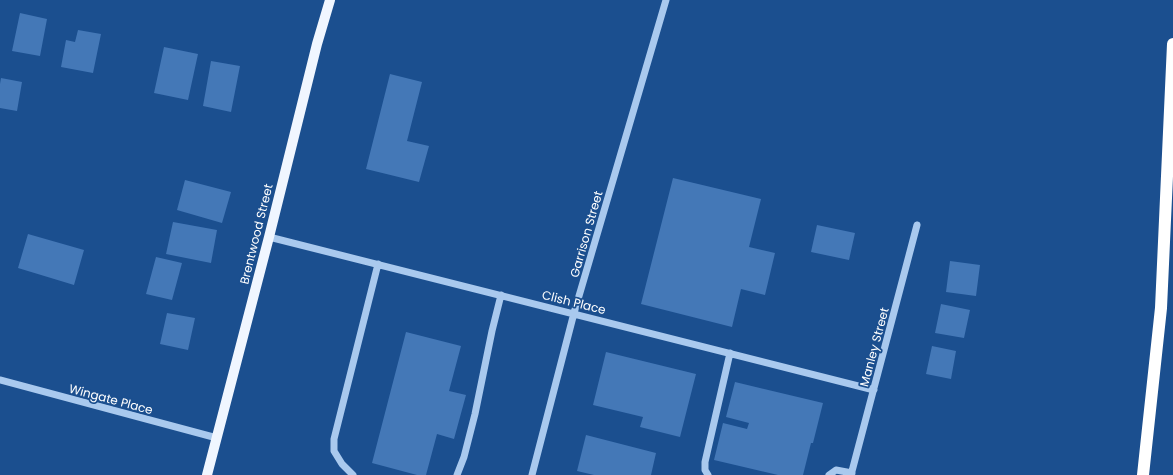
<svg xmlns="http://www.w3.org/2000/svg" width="1173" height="475" font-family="Poppins,sans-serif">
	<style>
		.building { fill: #4478b7 }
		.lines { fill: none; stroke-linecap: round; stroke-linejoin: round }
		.minor { stroke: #a9c9ee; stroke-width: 7 }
		.major { stroke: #f0f6ff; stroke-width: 10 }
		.highway { stroke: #fff; stroke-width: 12 }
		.labels { text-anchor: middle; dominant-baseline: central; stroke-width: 3.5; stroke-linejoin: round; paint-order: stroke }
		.street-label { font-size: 12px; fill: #fff; stroke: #1b4f8f }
	</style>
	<rect width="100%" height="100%" fill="#1b4f8f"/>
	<!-- building -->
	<path class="building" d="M 20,13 L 47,19 L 40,56 L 12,51 Z
		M 78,30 L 101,34 L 93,73 L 61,67 L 66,40 L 75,42 Z
		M 164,47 L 198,54 L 188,100 L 154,93 Z
		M 211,61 L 240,66 L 231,112 L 203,106 Z
		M 390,74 L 422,82 L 407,141 L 429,146 L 419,182 L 366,169 Z
		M 1,78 L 22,82 L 17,111 L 0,108 L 0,84 Z
		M 673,178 L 761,199 L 749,247 L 775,253 L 765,295 L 741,289 L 732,327 L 641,304 Z
		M 185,180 L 231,192 L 222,223 L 177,210 Z
		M 173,222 L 217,230 L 211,263 L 166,254 Z
		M 817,225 L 855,233 L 849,260 L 811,252 Z
		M 28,234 L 84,250 L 74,285 L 18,268 Z
		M 156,257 L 182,263 L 172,300 L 146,294 Z
		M 950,261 L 980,265 L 976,296 L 946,292 Z
		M 941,304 L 970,310 L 964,338 L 935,333 Z
		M 167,313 L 195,318 L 188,350 L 160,344 Z
		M 406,332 L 461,346 L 449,391 L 466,395 L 454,439 L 437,434 L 426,475 L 417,475 L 372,463 Z
		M 932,346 L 956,351 L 951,379 L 926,374 Z
		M 606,352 L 696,374 L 680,437 L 640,427 L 643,417 L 593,405 Z
		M 735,382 L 823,403 L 813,443 L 811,443 L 803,475 L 778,475 L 714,460 L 723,423 L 747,429 L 749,423 L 726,417 Z
		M 586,435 L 656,453 L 651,475 L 594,475 L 577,471 Z"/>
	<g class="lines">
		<!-- minor -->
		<path class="minor" d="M 269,237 L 874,390
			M 0,380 L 217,438
			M 353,475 L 342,464 L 334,451 L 334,439 L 378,264
			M 457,475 L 464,457 L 475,414 L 492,331 L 501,295
			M 532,475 L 574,313 L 666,0
			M 708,475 L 705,470 L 705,462 L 730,353
			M 829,475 L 836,470 L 852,473
			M 851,475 L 917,225"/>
		<!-- major -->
		<path class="major" d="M 207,475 L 269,237 L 317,44 L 330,0"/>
		<!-- highway -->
		<path class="highway" d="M 1143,475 L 1161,308 L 1173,44"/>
	</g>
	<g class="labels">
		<!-- street labels -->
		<g class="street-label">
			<text transform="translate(256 234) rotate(-76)">Brentwood Street</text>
			<text transform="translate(586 234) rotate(-74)">Garrison Street</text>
			<text transform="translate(574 302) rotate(14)">Clish Place</text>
			<text transform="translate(874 347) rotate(-75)">Manley Street</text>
			<text transform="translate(111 399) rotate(15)">Wingate Place</text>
		</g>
	</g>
</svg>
